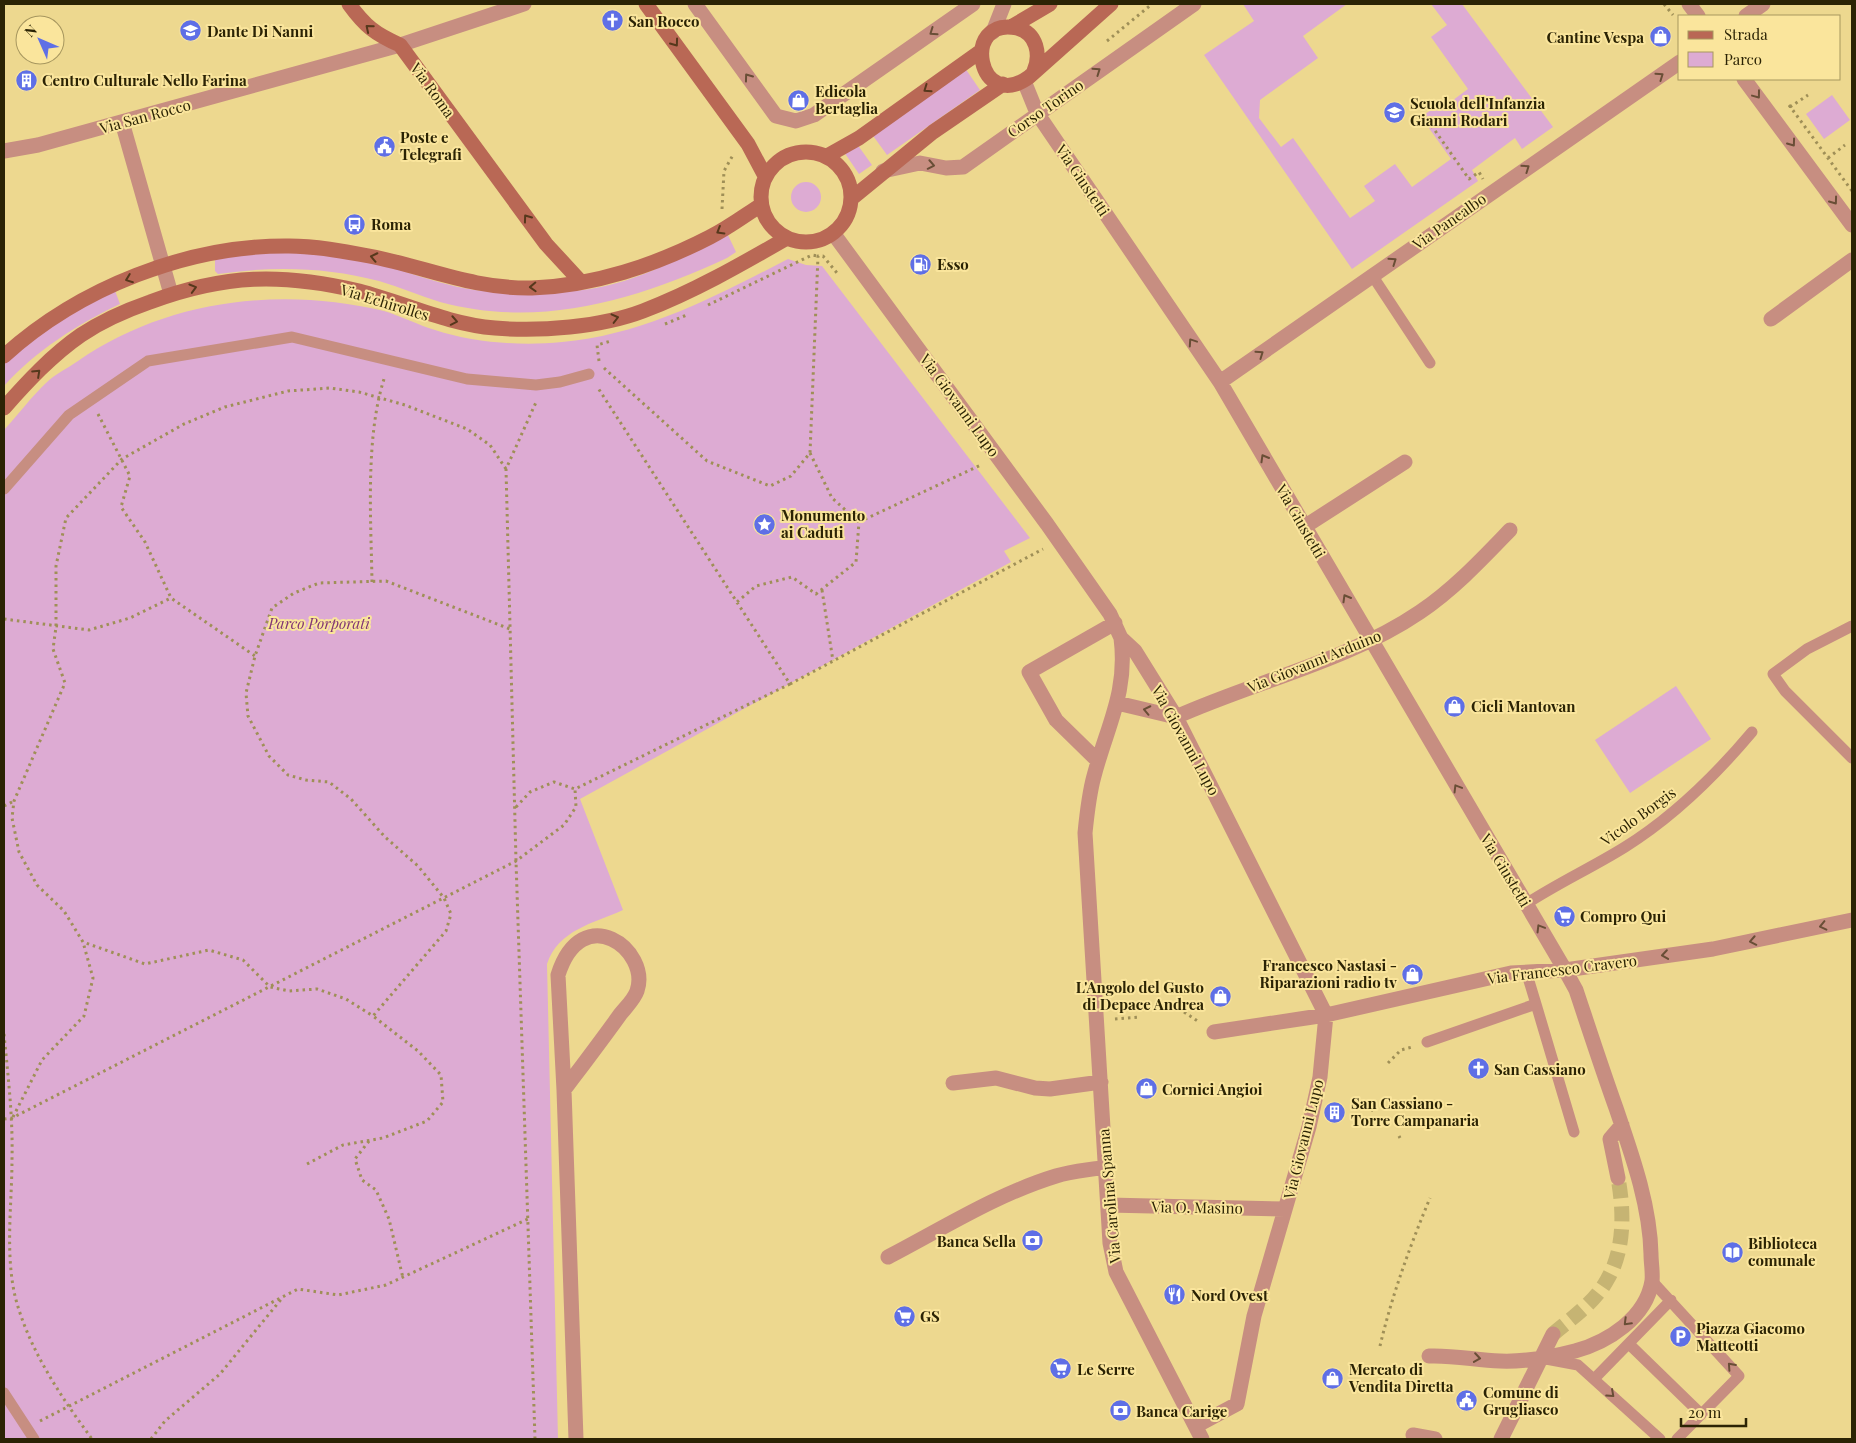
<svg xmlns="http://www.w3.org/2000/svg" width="1856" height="1443" font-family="'Playfair Display',serif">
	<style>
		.green { fill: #ddabd3 }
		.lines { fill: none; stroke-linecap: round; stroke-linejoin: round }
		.street-tunnel { stroke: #c6b473; stroke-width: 15; stroke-dasharray: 15 8; stroke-linecap: butt }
		.path { stroke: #9f8f57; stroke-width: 3; stroke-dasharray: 2.5 4; stroke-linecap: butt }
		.lane { stroke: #c78e81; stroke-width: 11 }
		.street { stroke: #c78e81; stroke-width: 15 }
		.secondary { stroke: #b96855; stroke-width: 15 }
		.oneway { stroke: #56381c }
		.oneway2 { stroke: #694e36 }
		.labels { text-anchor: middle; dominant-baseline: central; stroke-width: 4; stroke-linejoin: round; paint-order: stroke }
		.poi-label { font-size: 15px; font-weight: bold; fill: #2b2304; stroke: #fae59c; text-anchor: start }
		.street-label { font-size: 15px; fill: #2b2304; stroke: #fae59c }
		.park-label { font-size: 15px; font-style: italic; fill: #803574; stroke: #fae59c }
	</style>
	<rect width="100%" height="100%" fill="#edd88f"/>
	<!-- green -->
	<path class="green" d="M 1243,4 L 1347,4 L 1303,36 L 1318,58 L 1260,100 L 1259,118 L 1281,147 L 1293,138 L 1350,218 L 1375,201 L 1364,186 L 1395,164 L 1412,187 L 1451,159 L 1421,117 L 1438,105 L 1441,109 L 1468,89 L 1431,37 L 1447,25 L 1431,4 L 1462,4 L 1553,127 L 1522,149 L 1515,138 L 1472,170 L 1478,181 L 1352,269 L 1204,55 L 1254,21 Z
		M 965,68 L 980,90 L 887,155 L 871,133 Z
		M 1832,95 L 1850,120 L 1824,139 L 1806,114 Z
		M 857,144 L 872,165 L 859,174 L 844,152 Z
		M791 197a15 15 0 1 1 30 0a15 15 0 1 1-30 0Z
		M 727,233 L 736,252 L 727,258 C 636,300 541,329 440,302 C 420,296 400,287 379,281 C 326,267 272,266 218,274 L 215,271 L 215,257 C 255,252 296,250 336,255 C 383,260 427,283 475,290 C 490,292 508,290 524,291 C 540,291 557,292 573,291 C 629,287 679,259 727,233 Z
		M 788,259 L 806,265 L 822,266 L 1030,538 L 1004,551 L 1011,562 L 580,799 L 623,910 C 594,923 558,930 547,964 L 558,1439 L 4,1439 L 4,430 C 18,415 31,397 46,383 C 55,374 68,368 78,361 C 166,300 280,286 384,311 C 401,316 418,325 435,330 C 474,343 522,346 562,342 C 644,335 716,296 788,259 Z
		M 114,288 L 120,304 C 78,324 35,351 4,386 L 4,362 L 25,343 Z
		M 1676,686 L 1711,739 L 1630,793 L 1595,740 Z"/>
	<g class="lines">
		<!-- street-tunnel -->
		<path class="street-tunnel" d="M 1553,1334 C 1572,1318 1595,1302 1607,1280 C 1625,1250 1624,1211 1618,1178"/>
		<!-- path -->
		<path class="path" d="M 1664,4 L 1673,15
			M 1107,41 L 1152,4
			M 1789,105 L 1852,191
			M 1790,107 L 1808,95
			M 1424,115 L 1469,179 L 1479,172 L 1483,179
			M 1828,158 L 1845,145
			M 722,209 L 724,171 L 733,155
			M 708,305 L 812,255 L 818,256
			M 665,324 L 689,314
			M 599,361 L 597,345 L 611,341
			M 604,368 L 707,461 L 770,486 L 791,476 L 810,453 L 818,256 L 823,256 L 837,273
			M 98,414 L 130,476 L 121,507 L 145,542 L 171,598 L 255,656
			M 506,469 L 490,445 L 467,429 L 405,405 L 359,392 L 330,388 L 288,391 L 225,407 L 184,424 L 122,459 L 66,518 L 56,566 L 56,627 L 53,649 L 65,683 L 14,801 L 12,818 L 19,852 L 37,885 L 64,911 L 83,942 L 145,964 L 209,950 L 243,960 L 270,987 L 289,991 L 317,989 L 346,999 L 373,1016 L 446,931 L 451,914 L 444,898 L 418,866 L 385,837 L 351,799 L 329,782 L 306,780 L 288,775 L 269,756 L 248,716 L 246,693 L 255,656 L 272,608 L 294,593 L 319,583 L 386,581 L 510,629
			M 859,522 L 981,465
			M 372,582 C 371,519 365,435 385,376
			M 822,590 L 833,661
			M 737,602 L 756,586 L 792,577 L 816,594 L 856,562 L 859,522 L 832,498 L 810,453
			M 4,619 L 89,630 L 130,618 L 171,598
			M 790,684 L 1043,549
			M 4,806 L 14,801
			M 516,807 L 530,792 L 554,782 L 575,789 L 790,684 L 598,388
			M 1184,1012 L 1199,1022
			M 1115,1019 L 1139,1017
			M 4,1034 C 8,1076 13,1117 12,1159 C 12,1204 5,1252 15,1296 C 28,1348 61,1397 92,1439
			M 1388,1063 L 1401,1050 L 1412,1047
			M 1371,1111 L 1372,1110
			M 13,1117 L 42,1060 L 84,1016 L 93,978 L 83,942
			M 4,1119 L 12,1118 L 516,861 L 564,825 L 576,807 L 575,789
			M 1399,1136 L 1400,1138
			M 369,1141 L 355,1159 L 362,1180 L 376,1190 L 389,1219 L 403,1278
			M 307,1164 L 343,1145 L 383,1138 L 427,1121 L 443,1102 L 441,1075 L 418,1051 L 373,1016
			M 1380,1346 C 1392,1295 1410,1246 1430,1198
			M 40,1421 L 298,1289 L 338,1295 L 386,1285 L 528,1219
			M 151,1439 L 165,1421 L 220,1374 L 283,1297
			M 535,1439 L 516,861 L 506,469 L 537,400"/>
		<!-- lane -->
		<path class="lane" d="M 1372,275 L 1430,363
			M 4,489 L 69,415 L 148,361 L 292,337 L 467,379 L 536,385 L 560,382 L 589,374
			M 1852,626 L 1807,649 L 1773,674 L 1785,691 L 1852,758
			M 1526,904 C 1558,883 1593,867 1625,847 C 1673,817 1715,776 1752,732
			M 1536,1004 L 1574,1132
			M 1427,1042 L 1536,1004 L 1526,971
			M 1652,1281 L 1739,1376 L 1677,1439
			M 1629,1344 L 1701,1414
			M 1546,1359 L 1578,1365 L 1660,1439
			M 1594,1379 L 1671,1300
			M 4,1393 L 34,1439"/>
		<!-- street -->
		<path class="street" d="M 695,4 L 776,116 L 796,121 L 814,115 L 973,4
			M 1689,4 L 1698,16
			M 1746,16 L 1763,4
			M 993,32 L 1004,4
			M 1744,79 L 1852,225
			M 1024,81 L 1037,113 L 1220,382 L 1565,970 L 1576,990 C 1589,1029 1602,1069 1616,1108 C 1632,1155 1650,1205 1651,1254 C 1651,1263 1653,1273 1652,1281 C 1646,1318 1608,1342 1575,1351 C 1552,1357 1524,1362 1500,1361 C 1475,1360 1454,1355 1429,1356
			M 122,122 L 171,294
			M 4,151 L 38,145 L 400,45 L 524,4
			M 883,171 L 920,163 L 946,168 L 963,167 L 1194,4
			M 833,233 L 1047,524 L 1110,614 L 1121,638 L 1135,651 L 1176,717 L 1326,1015 L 1320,1077 L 1309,1127 L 1254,1316 L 1237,1404 L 1196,1426
			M 1771,319 L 1852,260
			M 1220,382 L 1680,62
			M 1304,527 L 1405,462
			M 1121,638 C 1128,692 1107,726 1094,776 C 1089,794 1087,813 1085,833 L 1110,1243 L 1116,1272 L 1202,1439
			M 1117,703 L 1176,717
			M 1176,717 C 1256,681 1348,661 1420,612 C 1454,589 1482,559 1510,530
			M 1098,761 L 1056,720 L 1029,672 L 1115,623
			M 1214,1032 L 1326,1015 L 1511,973 L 1565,970 L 1713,949 L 1852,920
			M 953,1083 L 996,1078 L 1035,1088 L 1050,1089 L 1101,1082
			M 564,1090 C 582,1066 601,1041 619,1016 C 624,1009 634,1000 637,991 C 651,950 582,899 558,975 L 564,1090 L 576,1439
			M 1618,1178 L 1610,1139 L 1622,1125
			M 1108,1205 L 1285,1209
			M 888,1257 C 942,1229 997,1194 1056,1176 C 1072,1171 1089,1170 1105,1167
			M 1413,1435 L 1435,1439
			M 1501,1439 L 1553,1334"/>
		<!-- secondary -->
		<path class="secondary" d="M 349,4 C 365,26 375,34 400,45 L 546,244 L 581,282
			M 646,4 L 748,144 L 765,176
			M 1011,27 L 1050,4
			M 1034,71 C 1041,55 1037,33 1017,28 C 960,16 978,114 1029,77 L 1111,4
			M761 197a45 45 0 1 1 90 0a45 45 0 1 1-90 0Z
			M 827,156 L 859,138 L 981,51
			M 851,199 L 933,132 L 1003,84
			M 4,356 C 79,288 187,245 289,246 C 316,246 343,251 369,256 C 426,267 472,289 532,288 C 593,286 656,265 710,237 C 728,228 744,216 761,205
			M 4,408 C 27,382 52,355 81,335 C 102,321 127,310 150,302 C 225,274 282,273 359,291 C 405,303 447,324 495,328 C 539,332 601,327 643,311 C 693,292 740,265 787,238"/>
	</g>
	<!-- one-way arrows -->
	<defs><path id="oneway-chevron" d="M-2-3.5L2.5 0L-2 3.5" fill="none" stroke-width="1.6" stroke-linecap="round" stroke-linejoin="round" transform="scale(1.25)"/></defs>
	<g class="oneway">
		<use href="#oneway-chevron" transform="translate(369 28) rotate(-140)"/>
		<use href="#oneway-chevron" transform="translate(675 43) rotate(54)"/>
		<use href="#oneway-chevron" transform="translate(927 89) rotate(145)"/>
		<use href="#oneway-chevron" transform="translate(527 218) rotate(-126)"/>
		<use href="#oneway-chevron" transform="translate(720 231) rotate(149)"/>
		<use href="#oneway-chevron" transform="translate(374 257) rotate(-168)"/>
		<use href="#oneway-chevron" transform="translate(129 279) rotate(159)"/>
		<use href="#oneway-chevron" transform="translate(533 287) rotate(178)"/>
		<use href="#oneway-chevron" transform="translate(193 288) rotate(-16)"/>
		<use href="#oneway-chevron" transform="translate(615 318) rotate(-14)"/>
		<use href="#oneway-chevron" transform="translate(454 321) rotate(11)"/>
		<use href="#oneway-chevron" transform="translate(37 373) rotate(-43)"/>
	</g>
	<g class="oneway2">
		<use href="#oneway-chevron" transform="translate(933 32) rotate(145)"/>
		<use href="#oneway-chevron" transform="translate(1097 71) rotate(-35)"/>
		<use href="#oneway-chevron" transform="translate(1660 76) rotate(-35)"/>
		<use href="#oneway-chevron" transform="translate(748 77) rotate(-126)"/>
		<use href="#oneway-chevron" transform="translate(1757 95) rotate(53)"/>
		<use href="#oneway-chevron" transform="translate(1792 143) rotate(54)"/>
		<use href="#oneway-chevron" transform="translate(931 165) rotate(11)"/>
		<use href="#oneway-chevron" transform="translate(1526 168) rotate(-35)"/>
		<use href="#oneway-chevron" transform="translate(1834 201) rotate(54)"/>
		<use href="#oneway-chevron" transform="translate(1393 261) rotate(-35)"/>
		<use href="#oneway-chevron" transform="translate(1192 342) rotate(-124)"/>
		<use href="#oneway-chevron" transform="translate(1260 354) rotate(-35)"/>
		<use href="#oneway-chevron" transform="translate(1264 458) rotate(-120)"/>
		<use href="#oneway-chevron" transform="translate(1346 598) rotate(-120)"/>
		<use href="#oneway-chevron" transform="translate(1147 710) rotate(-168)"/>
		<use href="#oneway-chevron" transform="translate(1457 788) rotate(-121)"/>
		<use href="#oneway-chevron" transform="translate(1823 926) rotate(167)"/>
		<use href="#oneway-chevron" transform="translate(1540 928) rotate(-121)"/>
		<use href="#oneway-chevron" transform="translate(1753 941) rotate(169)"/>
		<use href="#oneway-chevron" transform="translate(1665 955) rotate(172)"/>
		<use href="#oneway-chevron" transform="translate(1627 1322) rotate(135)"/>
		<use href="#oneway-chevron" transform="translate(1477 1358) rotate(8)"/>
		<use href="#oneway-chevron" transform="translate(1731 1366) rotate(-132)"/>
		<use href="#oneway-chevron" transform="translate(1611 1394) rotate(42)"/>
	</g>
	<!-- icons -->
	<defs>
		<symbol id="church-disc" viewBox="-11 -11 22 22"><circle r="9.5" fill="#5f6fe6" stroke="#fae59c"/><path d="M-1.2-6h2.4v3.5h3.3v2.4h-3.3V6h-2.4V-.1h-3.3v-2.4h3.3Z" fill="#fff"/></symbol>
		<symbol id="school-disc" viewBox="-11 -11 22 22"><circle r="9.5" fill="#5f6fe6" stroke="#fae59c"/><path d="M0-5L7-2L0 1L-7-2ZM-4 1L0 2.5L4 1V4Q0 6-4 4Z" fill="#fff"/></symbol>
		<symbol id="shop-disc" viewBox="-11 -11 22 22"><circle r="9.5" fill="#5f6fe6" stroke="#fae59c"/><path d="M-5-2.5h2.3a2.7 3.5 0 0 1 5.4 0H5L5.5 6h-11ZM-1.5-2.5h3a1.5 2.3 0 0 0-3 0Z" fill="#fff"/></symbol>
		<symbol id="building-disc" viewBox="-11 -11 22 22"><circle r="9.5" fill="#5f6fe6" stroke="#fae59c"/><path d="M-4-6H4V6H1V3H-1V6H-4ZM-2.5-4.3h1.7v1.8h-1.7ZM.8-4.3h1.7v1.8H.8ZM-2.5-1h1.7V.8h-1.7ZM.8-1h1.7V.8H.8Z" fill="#fff"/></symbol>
		<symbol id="civic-disc" viewBox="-11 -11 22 22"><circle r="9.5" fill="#5f6fe6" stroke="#fae59c"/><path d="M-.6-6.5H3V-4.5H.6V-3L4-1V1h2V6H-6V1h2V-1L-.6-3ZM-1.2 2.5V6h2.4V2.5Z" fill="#fff"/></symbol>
		<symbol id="bus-disc" viewBox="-11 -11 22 22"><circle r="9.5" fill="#5f6fe6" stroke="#fae59c"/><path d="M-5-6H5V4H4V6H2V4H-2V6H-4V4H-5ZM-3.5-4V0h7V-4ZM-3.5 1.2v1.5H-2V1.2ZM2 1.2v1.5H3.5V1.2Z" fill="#fff"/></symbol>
		<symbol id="fuel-disc" viewBox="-11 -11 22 22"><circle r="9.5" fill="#5f6fe6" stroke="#fae59c"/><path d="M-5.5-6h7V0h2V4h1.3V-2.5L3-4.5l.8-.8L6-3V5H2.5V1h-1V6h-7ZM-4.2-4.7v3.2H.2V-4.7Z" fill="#fff"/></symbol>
		<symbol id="sight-disc" viewBox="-11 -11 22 22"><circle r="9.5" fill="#5f6fe6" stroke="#fae59c"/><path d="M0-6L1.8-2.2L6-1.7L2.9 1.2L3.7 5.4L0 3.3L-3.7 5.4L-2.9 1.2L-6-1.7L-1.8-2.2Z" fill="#fff"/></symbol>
		<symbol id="supermarket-disc" viewBox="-11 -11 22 22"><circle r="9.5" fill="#5f6fe6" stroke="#fae59c"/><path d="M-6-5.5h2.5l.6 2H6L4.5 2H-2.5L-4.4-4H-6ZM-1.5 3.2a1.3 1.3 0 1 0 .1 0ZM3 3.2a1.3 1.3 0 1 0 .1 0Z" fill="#fff"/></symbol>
		<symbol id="bank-disc" viewBox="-11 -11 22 22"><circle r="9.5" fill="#5f6fe6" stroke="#fae59c"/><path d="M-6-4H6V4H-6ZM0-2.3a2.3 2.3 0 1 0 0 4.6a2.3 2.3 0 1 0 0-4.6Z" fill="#fff"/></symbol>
		<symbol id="library-disc" viewBox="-11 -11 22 22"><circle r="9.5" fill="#5f6fe6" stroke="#fae59c"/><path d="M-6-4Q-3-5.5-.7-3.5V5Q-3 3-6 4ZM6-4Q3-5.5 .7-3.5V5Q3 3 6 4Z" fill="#fff"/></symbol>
		<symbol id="restaurant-disc" viewBox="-11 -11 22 22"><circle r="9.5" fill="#5f6fe6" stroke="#fae59c"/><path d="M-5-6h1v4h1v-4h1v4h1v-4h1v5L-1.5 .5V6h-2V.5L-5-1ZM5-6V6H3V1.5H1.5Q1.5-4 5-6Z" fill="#fff"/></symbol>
		<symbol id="parking-disc" viewBox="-11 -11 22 22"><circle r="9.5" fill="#5f6fe6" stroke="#fae59c"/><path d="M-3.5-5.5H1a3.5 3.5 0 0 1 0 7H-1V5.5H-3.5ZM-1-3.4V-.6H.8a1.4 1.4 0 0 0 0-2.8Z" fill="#fff"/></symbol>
	</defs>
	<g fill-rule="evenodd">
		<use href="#church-disc" x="600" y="8" width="25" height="25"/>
		<use href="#school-disc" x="178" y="18" width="25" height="25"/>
		<use href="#shop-disc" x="1648" y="24" width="25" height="25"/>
		<use href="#building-disc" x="14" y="68" width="25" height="25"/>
		<use href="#shop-disc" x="786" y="88" width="25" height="25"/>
		<use href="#school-disc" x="1382" y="100" width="25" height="25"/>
		<use href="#civic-disc" x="372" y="134" width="25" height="25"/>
		<use href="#bus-disc" x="342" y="212" width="25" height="25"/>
		<use href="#fuel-disc" x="908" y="252" width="25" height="25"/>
		<use href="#sight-disc" x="752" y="512" width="25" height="25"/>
		<use href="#shop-disc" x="1442" y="694" width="25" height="25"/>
		<use href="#supermarket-disc" x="1552" y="904" width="25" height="25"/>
		<use href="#shop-disc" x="1400" y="962" width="25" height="25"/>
		<use href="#shop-disc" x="1208" y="984" width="25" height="25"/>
		<use href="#church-disc" x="1466" y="1056" width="25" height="25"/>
		<use href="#shop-disc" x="1134" y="1076" width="25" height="25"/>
		<use href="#building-disc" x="1322" y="1100" width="25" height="25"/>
		<use href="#bank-disc" x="1020" y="1228" width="25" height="25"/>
		<use href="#library-disc" x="1720" y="1240" width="25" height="25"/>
		<use href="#restaurant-disc" x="1162" y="1282" width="25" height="25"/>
		<use href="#supermarket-disc" x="892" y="1304" width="25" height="25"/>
		<use href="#parking-disc" x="1668" y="1324" width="25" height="25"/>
		<use href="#supermarket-disc" x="1048" y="1356" width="25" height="25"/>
		<use href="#shop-disc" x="1320" y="1366" width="25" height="25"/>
		<use href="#civic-disc" x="1454" y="1388" width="25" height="25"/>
		<use href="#bank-disc" x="1108" y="1398" width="25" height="25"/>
	</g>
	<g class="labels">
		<!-- poi labels -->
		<g class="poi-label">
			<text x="628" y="21">San Rocco</text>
			<text x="207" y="31">Dante Di Nanni</text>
			<text x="1644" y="37" text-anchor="end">Cantine Vespa</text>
			<text x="42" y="80">Centro Culturale Nello Farina</text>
			<text x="815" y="91">Edicola<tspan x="815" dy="17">Bertaglia</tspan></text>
			<text x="1410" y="103">Scuola dell'Infanzia<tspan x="1410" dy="17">Gianni Rodari</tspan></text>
			<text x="400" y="137">Poste e<tspan x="400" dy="17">Telegrafi</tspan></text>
			<text x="371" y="224">Roma</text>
			<text x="937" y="264">Esso</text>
			<text x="781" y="515">Monumento<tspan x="781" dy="17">ai Caduti</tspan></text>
			<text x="1471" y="706">Cicli Mantovan</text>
			<text x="1580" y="916">Compro Qui</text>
			<text x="1397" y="965" text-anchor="end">Francesco Nastasi -<tspan x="1397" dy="17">Riparazioni radio tv</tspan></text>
			<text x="1204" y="987" text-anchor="end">L'Angolo del Gusto<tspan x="1204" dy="17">di Depace Andrea</tspan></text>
			<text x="1494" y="1069">San Cassiano</text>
			<text x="1162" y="1089">Cornici Angioi</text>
			<text x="1351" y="1103">San Cassiano -<tspan x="1351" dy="17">Torre Campanaria</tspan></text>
			<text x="1016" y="1241" text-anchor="end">Banca Sella</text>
			<text x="1748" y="1243">Biblioteca<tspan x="1748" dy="17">comunale</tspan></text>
			<text x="1191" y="1295">Nord Ovest</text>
			<text x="920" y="1316">GS</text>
			<text x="1696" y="1328">Piazza Giacomo<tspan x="1696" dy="17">Matteotti</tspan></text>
			<text x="1077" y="1369">Le Serre</text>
			<text x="1349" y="1369">Mercato di<tspan x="1349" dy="17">Vendita Diretta</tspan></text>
			<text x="1483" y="1392">Comune di<tspan x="1483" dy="17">Grugliasco</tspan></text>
			<text x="1136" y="1411">Banca Carige</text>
		</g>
		<!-- street labels -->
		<g class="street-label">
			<text transform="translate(433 90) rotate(54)">Via Roma</text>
			<text transform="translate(1045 108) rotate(-35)">Corso Torino</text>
			<text transform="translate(145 116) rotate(-15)">Via San Rocco</text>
			<text transform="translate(1083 180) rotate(56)">Via Giustetti</text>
			<text transform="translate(1449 221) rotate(-35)">Via Panealbo</text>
			<text transform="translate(385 302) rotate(17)">Via Echirolles</text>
			<text transform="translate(960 405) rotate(54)">Via Giovanni Lupo</text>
			<text transform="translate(1301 521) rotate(60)">Via Giustetti</text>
			<text transform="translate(1314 661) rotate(-22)">Via Giovanni Arduino</text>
			<text transform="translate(1186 740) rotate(61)">Via Giovanni Lupo</text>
			<text transform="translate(1638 816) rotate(-36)">Vicolo Borgis</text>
			<text transform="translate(1506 870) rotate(59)">Via Giustetti</text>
			<text transform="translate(1562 969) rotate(-7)">Via Francesco Cravero</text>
			<text transform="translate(1303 1139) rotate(-76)">Via Giovanni Lupo</text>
			<text transform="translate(1109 1196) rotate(-95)">Via Carolina Spanna</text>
			<text transform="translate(1197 1207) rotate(1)">Via O. Masino</text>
		</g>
		<!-- park labels -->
		<g class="park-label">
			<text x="319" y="623">Parco Porporati</text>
		</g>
	</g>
	<!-- border -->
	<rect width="1856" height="1443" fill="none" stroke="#2b2304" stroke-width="10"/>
	<!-- legend -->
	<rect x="1678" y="15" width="162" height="65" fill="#fae59c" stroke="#a7975f"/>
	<rect x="1688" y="31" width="25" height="8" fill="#b96855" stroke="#a7975f"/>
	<text x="1724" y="40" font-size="15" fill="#2b2304">Strada</text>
	<rect x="1688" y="52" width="25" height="15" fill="#ddabd3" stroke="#a7975f"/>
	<text x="1724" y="65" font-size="15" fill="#2b2304">Parco</text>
	<!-- north arrow -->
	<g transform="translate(40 40) rotate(315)"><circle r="24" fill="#fae59c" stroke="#a7975f"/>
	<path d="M0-4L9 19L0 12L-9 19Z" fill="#5f6fe6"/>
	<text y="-8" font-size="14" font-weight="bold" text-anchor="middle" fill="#2b2304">N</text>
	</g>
	<!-- scale -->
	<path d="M1681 1418v8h65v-8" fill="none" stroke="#2b2304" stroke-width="2.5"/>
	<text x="1688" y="1418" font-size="15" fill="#2b2304" stroke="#fae59c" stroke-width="4" paint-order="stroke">20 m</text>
</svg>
